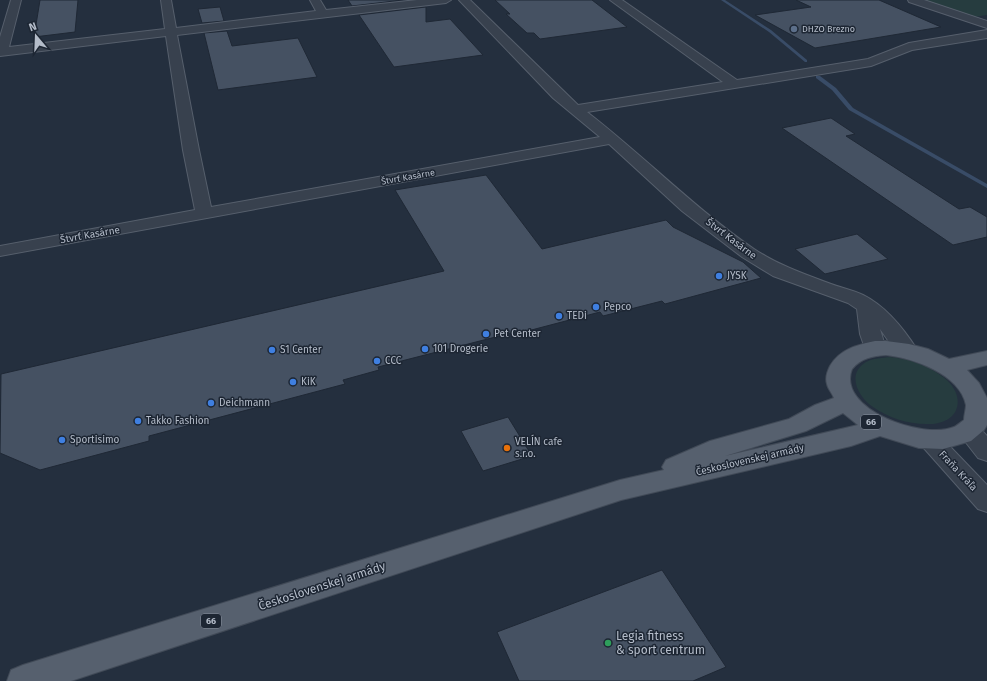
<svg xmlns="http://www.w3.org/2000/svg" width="987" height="681" font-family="'Fira Sans',sans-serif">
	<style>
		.green { fill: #263c3f }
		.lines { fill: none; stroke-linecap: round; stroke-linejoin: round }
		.stream { fill: #394c67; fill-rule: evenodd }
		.building { fill: #455162; stroke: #1f2835 }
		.minor-casing { stroke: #565f6c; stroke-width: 2 }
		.primary-casing { stroke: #414a57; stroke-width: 2 }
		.minor { fill: #38414e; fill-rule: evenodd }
		.primary { fill: #56606e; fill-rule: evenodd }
		.service-dot { fill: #5c6f8a; stroke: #1d2633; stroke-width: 1.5 }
		.shop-dot { fill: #3f7fe0; stroke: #1d2633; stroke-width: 1.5 }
		.food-dot { fill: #e8710a; stroke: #1d2633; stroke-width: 1.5 }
		.leisure-dot { fill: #2e9e5b; stroke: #1d2633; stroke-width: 1.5 }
		.labels { text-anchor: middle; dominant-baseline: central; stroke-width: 3; stroke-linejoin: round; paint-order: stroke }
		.far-poi-label { font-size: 9px; fill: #b4bcc9; stroke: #1d2633; text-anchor: start }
		.far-street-label { font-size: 9px; fill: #b4bcc9; stroke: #1d2633 }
		.shield { fill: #1d2633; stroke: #878f9c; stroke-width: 1 }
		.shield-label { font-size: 9px; font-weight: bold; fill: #b4bcc9 }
		.street-label { font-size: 10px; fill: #b4bcc9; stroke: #1d2633 }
		.poi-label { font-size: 10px; fill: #b4bcc9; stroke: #1d2633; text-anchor: start }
		.near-street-label { font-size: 12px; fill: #b4bcc9; stroke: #1d2633 }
		.near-poi-label { font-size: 12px; fill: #b4bcc9; stroke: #1d2633; text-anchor: start }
	</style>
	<rect width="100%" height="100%" fill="#242f3e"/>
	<!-- green -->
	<path class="green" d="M 915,0 L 987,0 L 987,15 L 967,18 Z
		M 890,357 C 910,359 927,365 943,377 C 967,395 961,423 930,424 C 910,425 889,418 873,407 C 858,397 846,374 866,362 C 873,358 882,358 890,357 Z"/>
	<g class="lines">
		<!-- stream -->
		<path class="stream" d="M 721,0 L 725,0 L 771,30 L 807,60 L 807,62 L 805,62 L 769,32 Z
			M 816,76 L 820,76 L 836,88 L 853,108 L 987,184 L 987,188 L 849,110 L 832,90 L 816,78 Z"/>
	</g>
	<!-- building -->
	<path class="building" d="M 40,0 L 78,0 L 75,32 L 34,37 Z
		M 348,0 L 403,0 L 352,6 Z
		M 495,0 L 592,0 L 627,27 L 540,39 L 534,33 L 527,33 L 506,14 L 510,14 Z
		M 796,0 L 879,0 L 941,27 L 815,48 L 755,15 L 811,7 Z
		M 220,7 L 224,21 L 202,23 L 198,9 Z
		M 426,7 L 426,22 L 450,19 L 483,55 L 394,67 L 359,15 Z
		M 227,31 L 232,46 L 298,38 L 317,77 L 218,90 L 204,33 Z
		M 831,118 L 855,134 L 846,136 L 959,209 L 970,207 L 987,217 L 987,237 L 953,245 L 782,128 Z
		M 486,175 L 542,249 L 666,220 L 673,227 L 743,262 L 761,278 L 665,304 L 662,301 L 603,316 L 600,312 L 520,333 L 519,331 L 378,367 L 379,370 L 343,380 L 345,384 L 149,436 L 149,441 L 40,470 L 0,453 L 1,374 L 444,271 L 395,190 Z
		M 857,234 L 888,259 L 825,274 L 795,249 Z
		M 508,417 L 532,456 L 483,471 L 461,431 Z
		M 662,570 L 726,667 L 693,681 L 519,681 L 497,632 Z"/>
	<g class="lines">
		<defs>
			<path id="minor" d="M 11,0 L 21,0 L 9,47 L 165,29 L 161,0 L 171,0 L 176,28 L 316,11 L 310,0 L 320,0 L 326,10 L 417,0 L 451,0 L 446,3 L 177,35 L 199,150 L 211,207 L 600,137 L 553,98 L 459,0 L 470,0 L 578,105 L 723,82 L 610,0 L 622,0 L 737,80 L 868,59 L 909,43 L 987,30 L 987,38 L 912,50 L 871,66 L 587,112 C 644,156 694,208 754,249 C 778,265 804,274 831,284 C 842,288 853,290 863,295 C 887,307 904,329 918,351 L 915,356 L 907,358 L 899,356 L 880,329 L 886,349 L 883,354 L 875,356 L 867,354 L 860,334 L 857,309 L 848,303 L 773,276 L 742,257 L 682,211 L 609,144 L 0,256 L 0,246 L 195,210 L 183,150 L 166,36 L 0,56 L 0,37 Z
				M 908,0 L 924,0 L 987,21 L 987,28 L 909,2 Z
				M 969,422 L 977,425 L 987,436 L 987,461 L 978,458 L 957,431 L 961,425 Z
				M 930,431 L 938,434 L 987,485 L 987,512 L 978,509 L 922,446 L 918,440 L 922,434 Z"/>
			<path id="primary" d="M 875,341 L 886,341 L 909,344 L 928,349 L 949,359 L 987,351 L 987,365 L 967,370 L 979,383 L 987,398 L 987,425 L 984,430 L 971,441 L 943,449 L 919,448 L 880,436 L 851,446 L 621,500 L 71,681 L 7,681 L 11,670 L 23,665 L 620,480 L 664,470 L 662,467 L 666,460 L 710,441 L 789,419 L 815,405 L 834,398 C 832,393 828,389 827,384 C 825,378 827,372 830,366 C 840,349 857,345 875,341 ZM 886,355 C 913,358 960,374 966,405 C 966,409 964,415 964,420 C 961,422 957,426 954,427 C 924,440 836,410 852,369 C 861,358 873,356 886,355 ZM 843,413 L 858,425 L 725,456 L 806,431 Z"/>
		</defs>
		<!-- minor casing -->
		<use href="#minor" class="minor-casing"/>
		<!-- primary casing -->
		<use href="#primary" class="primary-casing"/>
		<!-- minor -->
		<use href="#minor" class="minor"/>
		<!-- primary -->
		<use href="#primary" class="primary"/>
	</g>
	<!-- markers -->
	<circle class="service-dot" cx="794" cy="29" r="4"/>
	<g class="shop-dot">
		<circle cx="719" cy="276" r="4"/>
		<circle cx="596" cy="307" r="4"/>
		<circle cx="559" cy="316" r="4"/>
		<circle cx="486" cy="334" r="4"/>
		<circle cx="425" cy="349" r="4"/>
		<circle cx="272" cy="350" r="4"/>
		<circle cx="377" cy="361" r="4"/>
		<circle cx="293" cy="382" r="4"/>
		<circle cx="211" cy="403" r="4"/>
		<circle cx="138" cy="421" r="4"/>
		<circle cx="62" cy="440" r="4"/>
	</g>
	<circle class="food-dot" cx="507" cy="448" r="4"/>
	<circle class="leisure-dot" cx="608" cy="643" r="4"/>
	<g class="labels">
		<!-- far-poi labels -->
		<g class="far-poi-label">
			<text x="802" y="29">DHZO Brezno</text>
		</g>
		<!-- far-street labels -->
		<g class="far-street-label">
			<text transform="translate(408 177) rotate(-10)">Štvrť Kasárne</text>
		</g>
		<!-- shield labels -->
		<g class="shield">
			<rect x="861" y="415" width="20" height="14" rx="3"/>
			<rect x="201" y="614" width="20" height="14" rx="3"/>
		</g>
		<g class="shield-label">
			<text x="871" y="422">66</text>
			<text x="211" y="621">66</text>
		</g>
		<!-- street labels -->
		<g class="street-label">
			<text transform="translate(90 235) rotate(-10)">Štvrť Kasárne</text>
			<text transform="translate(731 239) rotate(37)">Štvrť Kasárne</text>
			<text transform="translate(750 460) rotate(-13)">Československej armády</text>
			<text transform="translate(958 471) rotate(47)">Fraňa Kráľa</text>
		</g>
		<!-- poi labels -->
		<g class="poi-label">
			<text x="727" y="276">JYSK</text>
			<text x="604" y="307">Pepco</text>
			<text x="567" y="316">TEDi</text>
			<text x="494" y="334">Pet Center</text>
			<text x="433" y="349">101 Drogerie</text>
			<text x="280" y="350">S1 Center</text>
			<text x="385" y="361">CCC</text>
			<text x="301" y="382">KiK</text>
			<text x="219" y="403">Deichmann</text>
			<text x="146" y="421">Takko Fashion</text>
			<text x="70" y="440">Sportisimo</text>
			<text x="515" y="442">VELÍN cafe<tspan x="515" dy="12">s.r.o.</tspan></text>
		</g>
		<!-- near-street labels -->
		<g class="near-street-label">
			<text transform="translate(322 586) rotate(-18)">Československej armády</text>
		</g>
		<!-- near-poi labels -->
		<g class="near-poi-label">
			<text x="616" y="636">Legia fitness<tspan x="616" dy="14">&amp; sport centrum</tspan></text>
		</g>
	</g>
	<!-- north arrow -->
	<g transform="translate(36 36) rotate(341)" stroke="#1d2633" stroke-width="3" paint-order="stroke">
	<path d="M0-3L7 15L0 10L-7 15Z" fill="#b4bcc9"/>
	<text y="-6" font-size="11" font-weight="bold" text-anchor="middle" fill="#b4bcc9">N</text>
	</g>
</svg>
